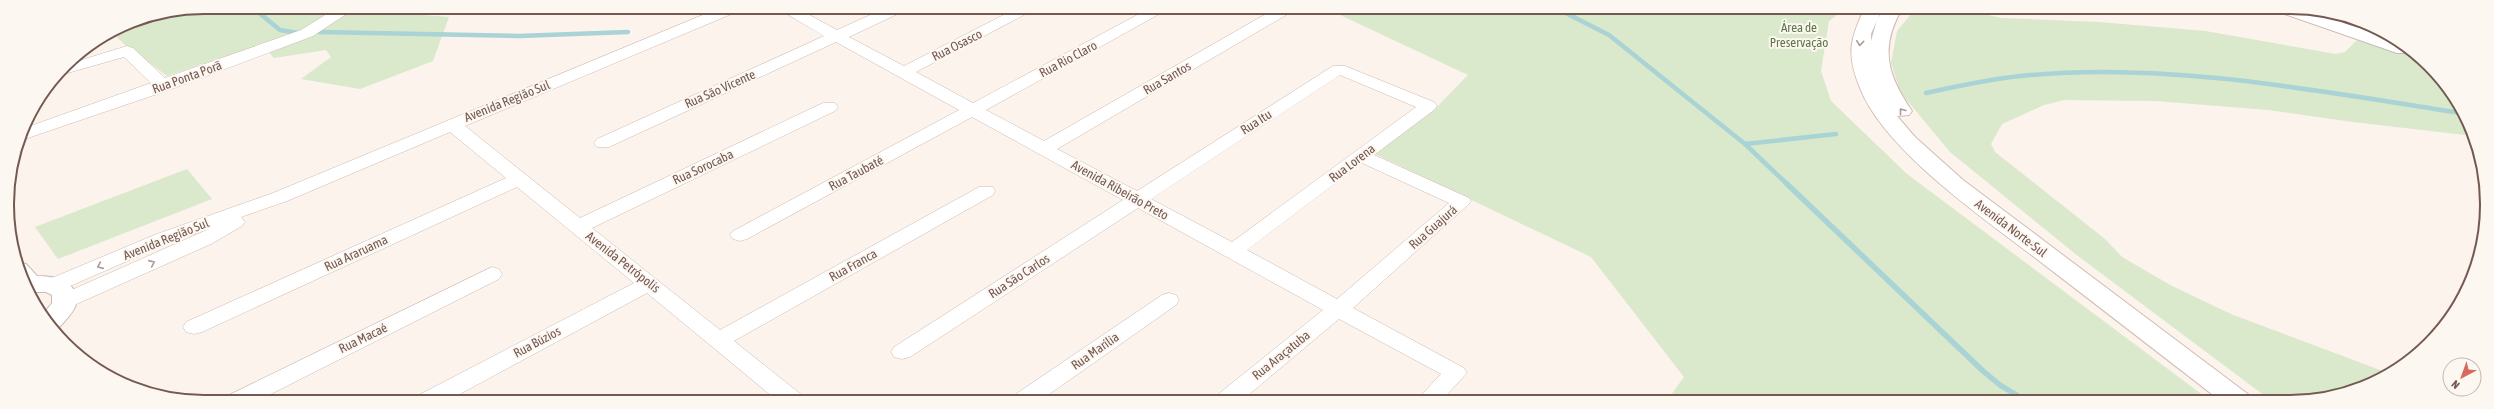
<svg xmlns="http://www.w3.org/2000/svg" width="2494" height="409" font-family="'Asap Condensed',sans-serif">
	<style>
		.green { fill: #dae8cb }
		.lines { fill: none; stroke-linecap: round; stroke-linejoin: round }
		.stream-far1 { stroke: #a9d3d4; stroke-width: 4.5 }
		.stream { stroke: #a9d3d4; stroke-width: 5.5 }
		.minor-casing { stroke: #ccbab2; stroke-width: 1 }
		.tertiary-casing { stroke: #ccbab2; stroke-width: 2 }
		.secondary-casing { stroke: #d1bcb3; stroke-width: 2 }
		.minor { fill: #fff; fill-rule: evenodd }
		.tertiary { fill: #fff; fill-rule: evenodd }
		.secondary { fill: #fff; fill-rule: evenodd }
		.oneway { stroke: #ac9b97 }
		.labels { text-anchor: middle; dominant-baseline: central; stroke-width: 4; stroke-linejoin: round; paint-order: stroke }
		.park-label { font-size: 13px; fill: #5e784a; stroke: #fdf7f2 }
		.street-label { font-size: 13px; fill: #745951; stroke: #fdf7f2 }
		.rim { fill: none; stroke: #745951; stroke-width: 2 }
	</style>
	<rect width="100%" height="100%" fill="#fbf3ec"/>
	<!-- green -->
	<path class="green" d="M 205,7 L 394,7 L 396,13 L 449,17 L 433,61 L 360,89 L 301,79 L 331,57 L 326,50 L 274,58 L 261,44 L 167,76 L 125,45 L 113,33 L 129,22 Z
		M 1323,7 L 1847,7 L 1829,21 L 1821,71 L 1831,101 L 1907,174 L 2212,402 L 1666,402 L 1684,377 L 1591,257 L 1375,154 L 1438,106 L 1468,75 Z
		M 1917,7 L 1955,7 L 2001,18 L 2099,22 L 2205,31 L 2336,54 L 2345,52 L 2363,34 L 2289,7 L 2303,7 L 2377,27 L 2438,74 L 2474,136 L 2353,122 L 2268,110 L 2156,101 L 2064,100 L 2044,105 L 2002,124 L 1991,144 L 1995,152 L 2105,239 L 2122,257 L 2172,286 L 2231,314 L 2388,373 C 2361,393 2306,402 2273,402 L 2078,256 L 1950,152 L 1901,93 L 1891,63 L 1897,31 Z
		M 187,169 L 212,199 L 58,259 L 35,227 Z"/>
	<g class="lines">
		<!-- stream-far1 -->
		<path class="stream-far1" d="M 252,7 L 280,30 L 298,33
			M 1554,7 L 1609,35 L 1745,144 L 1787,184
			M 319,32 L 519,36 L 628,32
			M 1926,93 C 1958,86 1989,79 2021,76 C 2163,61 2320,91 2460,113
			M 1745,144 L 1836,134"/>
		<!-- stream -->
		<path class="stream" d="M 1786,183 L 1983,371 L 2000,385 L 2028,402"/>
		<defs>
			<path id="minor" d="M 338,7 L 357,7 L 313,36 L 169,90 L 19,141 L 22,129 L 151,83 L 124,57 L 57,76 L 65,65 L 127,46 L 133,48 L 165,78 L 301,30 Z
				M 722,7 L 744,7 L 741,10 L 465,126 L 580,218 L 823,103 L 835,103 L 838,107 L 835,111 L 592,228 L 720,330 L 979,187 L 993,187 L 995,191 L 993,195 L 734,341 L 803,396 L 806,402 L 779,402 L 647,293 L 445,402 L 414,402 L 417,396 L 634,283 L 517,187 L 202,332 L 194,334 L 186,332 L 183,327 L 186,322 L 506,178 L 450,132 L 287,201 L 241,217 L 245,222 L 242,226 L 211,244 L 72,306 L 65,308 L 58,306 L 55,301 L 58,296 L 209,229 L 171,242 L 61,290 L 54,292 L 47,290 L 44,285 L 47,280 L 157,234 L 273,193 Z
				M 775,7 L 795,7 L 837,30 L 888,7 L 909,7 L 906,10 L 849,37 L 904,66 L 1019,7 L 1039,7 L 916,72 L 973,103 L 1152,7 L 1172,7 L 986,110 L 1044,141 L 1278,7 L 1295,7 L 1293,11 L 1057,149 L 1137,191 L 1333,66 L 1345,66 L 1434,102 L 1437,106 L 1434,110 L 1374,155 L 1469,198 L 1471,202 L 1353,308 L 1464,368 L 1467,373 L 1440,402 L 1415,402 L 1441,374 L 1339,319 L 1240,402 L 1213,402 L 1216,396 L 1323,310 L 1138,208 L 910,357 L 902,359 L 894,357 L 891,352 L 894,347 L 1123,200 L 972,117 L 747,239 L 740,241 L 733,239 L 730,235 L 733,231 L 959,110 L 836,42 L 609,147 L 597,147 L 594,143 L 597,139 L 824,36 ZM 1340,75 L 1416,107 L 1232,242 L 1151,199 ZM 1362,163 L 1449,203 L 1337,299 L 1247,250 Z
				M 492,267 L 499,269 L 502,274 L 499,279 L 255,402 L 224,402 L 227,396 Z
				M 1169,293 L 1176,295 L 1179,300 L 1176,305 L 1038,402 L 1010,402 L 1013,396 L 1162,295 Z"/>
			<path id="tertiary" d="M 2273,7 L 2301,7 L 2391,38 L 2410,53 L 2397,53 L 2276,11 Z
				M 17,262 L 26,264 L 37,276 C 54,276 80,281 76,304 C 74,313 63,322 58,329 L 53,330 L 44,313 L 52,303 L 52,295 L 46,292 L 31,292 L 18,268 Z"/>
			<path id="secondary" d="M 1865,7 L 1883,7 L 1871,34 L 1871,41 L 1877,20 L 1885,7 L 1903,7 C 1879,47 1887,75 1912,111 L 1909,115 L 1897,116 L 1915,137 L 1963,180 L 2249,395 L 2253,402 L 2222,402 C 2162,355 2102,309 2042,263 C 1988,221 1885,152 1860,88 C 1846,53 1850,40 1865,7 Z"/>
		</defs>
		<!-- minor casing -->
		<use href="#minor" class="minor-casing"/>
		<!-- tertiary casing -->
		<use href="#tertiary" class="tertiary-casing"/>
		<!-- secondary casing -->
		<use href="#secondary" class="secondary-casing"/>
		<!-- minor -->
		<use href="#minor" class="minor"/>
		<!-- tertiary -->
		<use href="#tertiary" class="tertiary"/>
		<!-- secondary -->
		<use href="#secondary" class="secondary"/>
	</g>
	<!-- one-way arrows -->
	<defs><path id="oneway-chevron" d="M-2-3.5L2.5 0L-2 3.5" fill="none" stroke-width="1.6" stroke-linecap="round" stroke-linejoin="round"/></defs>
	<g class="oneway">
		<use href="#oneway-chevron" transform="translate(1860 43) rotate(96)"/>
		<use href="#oneway-chevron" transform="translate(1902 111) rotate(-128)"/>
		<use href="#oneway-chevron" transform="translate(152 263) rotate(-24)"/>
		<use href="#oneway-chevron" transform="translate(100 266) rotate(156)"/>
	</g>
	<g class="labels">
		<!-- park labels -->
		<g class="park-label">
			<text x="1799" y="27">Área de<tspan x="1799" dy="15">Preservação</tspan></text>
		</g>
		<!-- street labels -->
		<g class="street-label">
			<text transform="translate(957 45) rotate(-27)">Rua Osasco</text>
			<text transform="translate(1068 59) rotate(-28)">Rua Rio Claro</text>
			<text transform="translate(187 77) rotate(-20)">Rua Ponta Porã</text>
			<text transform="translate(1167 78) rotate(-30)">Rua Santos</text>
			<text transform="translate(720 89) rotate(-24)">Rua São Vicente</text>
			<text transform="translate(507 101) rotate(-22)">Avenida Região Sul</text>
			<text transform="translate(1256 122) rotate(-33)">Rua Itu</text>
			<text transform="translate(1352 163) rotate(-37)">Rua Lorena</text>
			<text transform="translate(703 167) rotate(-25)">Rua Sorocaba</text>
			<text transform="translate(856 173) rotate(-28)">Rua Taubaté</text>
			<text transform="translate(1120 190) rotate(29)">Avenida Ribeirão Preto</text>
			<text transform="translate(1433 227) rotate(-41)">Rua Guajurá</text>
			<text transform="translate(2011 228) rotate(37)">Avenida Norte-Sul</text>
			<text transform="translate(166 239) rotate(-22)">Avenida Região Sul</text>
			<text transform="translate(356 253) rotate(-25)">Rua Araruama</text>
			<text transform="translate(623 262) rotate(38)">Avenida Petrópolis</text>
			<text transform="translate(853 265) rotate(-29)">Rua Franca</text>
			<text transform="translate(1019 276) rotate(-33)">Rua São Carlos</text>
			<text transform="translate(363 338) rotate(-26)">Rua Macaé</text>
			<text transform="translate(537 342) rotate(-28)">Rua Búzios</text>
			<text transform="translate(1095 351) rotate(-35)">Rua Marília</text>
			<text transform="translate(1281 355) rotate(-39)">Rua Araçatuba</text>
		</g>
	</g>
	<!-- crop -->
	<path d="M0 0H2494V409H0ZM204 14H2290A190 190 0 0 1 2480 204V205A190 190 0 0 1 2290 395H204A190 190 0 0 1 14 205V204A190 190 0 0 1 204 14Z" fill="#fdf7f2" fill-rule="evenodd"/>
	<path class="rim" d="M204 14H2290A190 190 0 0 1 2480 204V205A190 190 0 0 1 2290 395H204A190 190 0 0 1 14 205V204A190 190 0 0 1 204 14Z"/>
	<!-- north arrow -->
	<g transform="translate(2462 377) rotate(221)"><circle r="19" fill="#fdf7f2" stroke="#c6b8b2"/>
	<path d="M0-3L7 15L0 10L-7 15Z" fill="#d76a5f"/>
	<text y="-6" font-size="11" font-weight="bold" text-anchor="middle" fill="#745951">N</text>
	</g>
</svg>
